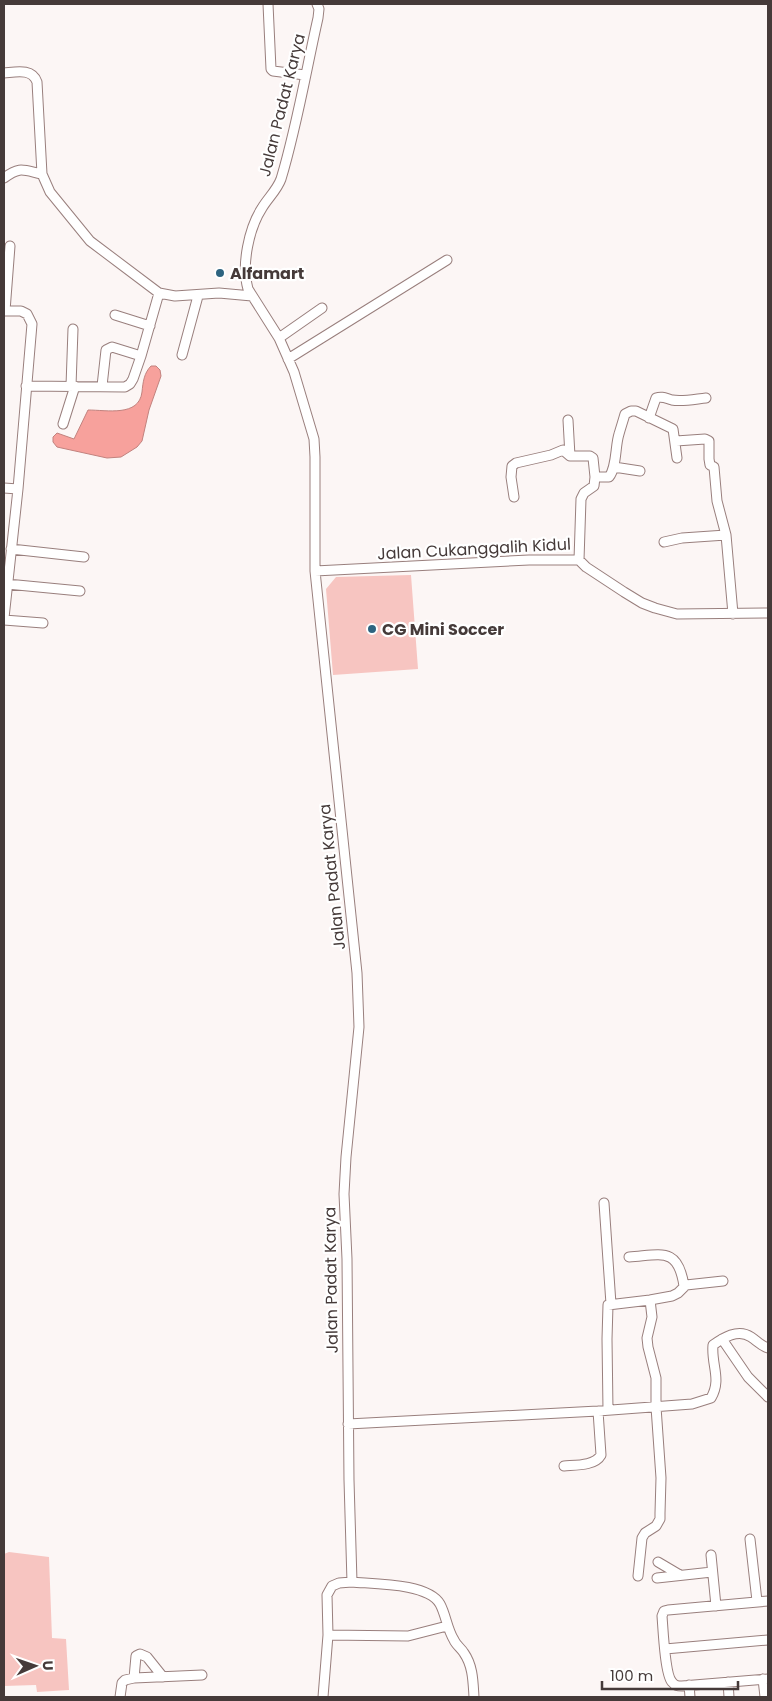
<svg xmlns="http://www.w3.org/2000/svg" width="772" height="1701" font-family="Poppins,sans-serif">
	<style>
		.green { fill: #f7c5c1 }
		.water { fill: #f7a19c; stroke: #c2827e }
		.lines { fill: none; stroke-linecap: round; stroke-linejoin: round }
		.minor-casing { stroke: #997f7d; stroke-width: 11 }
		.minor { stroke: #fff; stroke-width: 9 }
		.poi-dot { fill: #2e6480; stroke: #fff; stroke-width: 2 }
		.labels { text-anchor: middle; dominant-baseline: central; stroke-width: 4.5; stroke-linejoin: round; paint-order: stroke }
		.street-label { font-size: 16px; fill: #453a39; stroke: #fff }
		.poi-label { font-size: 16px; font-weight: bold; fill: #453a39; stroke: #fff; text-anchor: start }
	</style>
	<rect width="100%" height="100%" fill="#fcf6f5"/>
	<!-- green -->
	<path class="green" d="M 411,575 L 418,669 L 333,675 L 326,589 L 336,577 Z
		M 9,1552 L 49,1557 L 52,1638 L 66,1639 L 69,1690 L 37,1692 L 36,1685 L 4,1686 L 4,1554 Z"/>
	<!-- water -->
	<path class="water" d="M 151,366 L 156,366 L 160,370 L 161,376 L 149,410 L 142,441 L 137,447 L 121,457 L 107,458 L 57,447 L 53,442 L 53,437 L 57,433 L 74,439 L 88,410 C 107,410 139,417 142,392 C 143,382 144,373 151,366 Z"/>
	<g class="lines">
		<defs>
			<path id="minor" d="M 268,4 L 271,69 L 273,71 L 305,75
				M 317,4 L 319,9 L 318,18 C 306,71 297,126 281,179 C 277,190 268,198 262,208 C 249,228 241,265 248,289 L 279,338 L 294,372 L 314,439 L 315,457 L 315,571 L 357,973 L 359,1027 L 346,1157 L 344,1194 L 347,1259 L 349,1480 L 352,1582 C 373,1584 428,1583 440,1604 C 446,1615 447,1629 454,1640 C 456,1645 461,1648 464,1653 C 473,1666 473,1681 474,1697
				M 4,73 C 16,72 32,68 37,82 L 42,174 L 50,192 L 90,241 L 159,293 L 175,296 L 219,293 L 252,296
				M 4,178 C 20,166 23,170 42,174
				M 4,311 L 21,311 L 27,314 L 32,324 L 18,489 L 4,618
				M 5,311 L 10,246
				M 115,315 L 150,326
				M 279,338 L 322,308
				M 182,355 L 198,296
				M 288,359 L 447,260
				M 26,386 L 125,387 L 130,384 L 133,379 L 141,356 L 159,293
				M 71,386 L 73,329
				M 102,386 L 106,350 L 112,347 L 141,356
				M 649,418 L 656,398 C 662,396 665,398 672,400 C 682,402 696,399 706,398
				M 568,420 L 570,456
				M 63,424 L 75,386
				M 676,441 L 705,439 L 709,441 L 709,459 L 710,465 L 714,467 L 717,501 L 726,535 L 733,614
				M 614,467 L 640,471
				M 595,477 L 609,477 C 617,467 615,446 619,434 C 621,427 623,421 625,414 L 631,411 L 636,411 L 673,429 L 677,458
				M 4,488 L 18,489
				M 514,497 L 511,477 L 512,466 L 516,463 L 551,455 L 563,450 L 570,456 L 590,456 L 593,458 L 595,477 L 594,486 L 584,493 L 581,499 L 579,560
				M 664,542 L 682,538 L 726,535
				M 11,549 L 84,557
				M 315,571 L 529,560 L 579,560 L 586,567 L 624,592 L 642,603 L 655,608 L 677,614 L 768,613
				M 7,584 L 80,591
				M 4,620 L 43,623
				M 604,1203 L 611,1304
				M 629,1257 C 661,1255 678,1246 684,1286
				M 722,1339 L 748,1377 L 768,1397
				M 608,1410 L 607,1339 L 608,1305 L 650,1300 L 672,1296 L 678,1293 L 686,1285 L 723,1281
				M 348,1424 L 598,1411 L 692,1404 L 711,1398 C 722,1379 711,1365 713,1345 C 723,1338 738,1328 751,1337 C 757,1341 761,1346 768,1348
				M 564,1466 C 575,1465 595,1466 601,1455 L 598,1411
				M 750,1539 L 757,1601
				M 711,1555 L 716,1606
				M 658,1562 L 680,1575
				M 638,1576 L 642,1538 L 645,1533 L 656,1526 L 660,1519 L 660,1513 L 661,1478 L 656,1407 L 656,1378 L 648,1347 L 647,1338 L 652,1317 L 650,1300
				M 657,1578 L 712,1572
				M 768,1601 L 668,1610 L 664,1611 L 662,1616 C 663,1628 665,1675 672,1682 C 675,1686 678,1686 682,1686 L 768,1679
				M 328,1635 L 408,1636 L 447,1626
				M 665,1649 L 768,1640
				M 134,1678 L 136,1656 L 140,1654 L 147,1657 L 163,1677
				M 763,1679 L 765,1697
				M 728,1682 L 729,1697
				M 689,1685 L 690,1697
				M 120,1697 L 122,1683 L 125,1680 L 134,1678 L 202,1675
				M 323,1697 L 328,1635 L 327,1595 L 332,1586 L 339,1583 L 352,1582"/>
		</defs>
		<!-- minor casing -->
		<use href="#minor" class="minor-casing"/>
		<!-- minor -->
		<use href="#minor" class="minor"/>
	</g>
	<!-- markers -->
	<g class="poi-dot">
		<circle cx="220" cy="273" r="5"/>
		<circle cx="372" cy="629" r="5"/>
	</g>
	<g class="labels">
		<!-- street labels -->
		<g class="street-label">
			<text transform="translate(282 105) rotate(-76)">Jalan Padat Karya</text>
			<text transform="translate(474 549) rotate(-3)">Jalan Cukanggalih Kidul</text>
			<text transform="translate(332 877) rotate(-96)">Jalan Padat Karya</text>
			<text transform="translate(331 1280) rotate(-91)">Jalan Padat Karya</text>
		</g>
		<!-- poi labels -->
		<g class="poi-label">
			<text x="230" y="273">Alfamart</text>
			<text x="382" y="629">CG Mini Soccer</text>
		</g>
	</g>
	<!-- border -->
	<rect width="772" height="1701" fill="none" stroke="#453a39" stroke-width="10"/>
	<!-- north arrow -->
	<g transform="translate(35 1666) rotate(88)" stroke="#ffffff" stroke-width="4" paint-order="stroke">
	<path d="M0-4L9 19L0 12L-9 19Z" fill="#453a39"/>
	<text y="-8" font-size="14" font-weight="bold" text-anchor="middle" fill="#453a39">U</text>
	</g>
	<!-- scale -->
	<path d="M602 1681v8h136v-8" fill="none" stroke="#453a39" stroke-width="2.5"/>
	<text x="610" y="1681" font-size="15" fill="#453a39" stroke="#ffffff" stroke-width="4" paint-order="stroke">100 m</text>
</svg>
